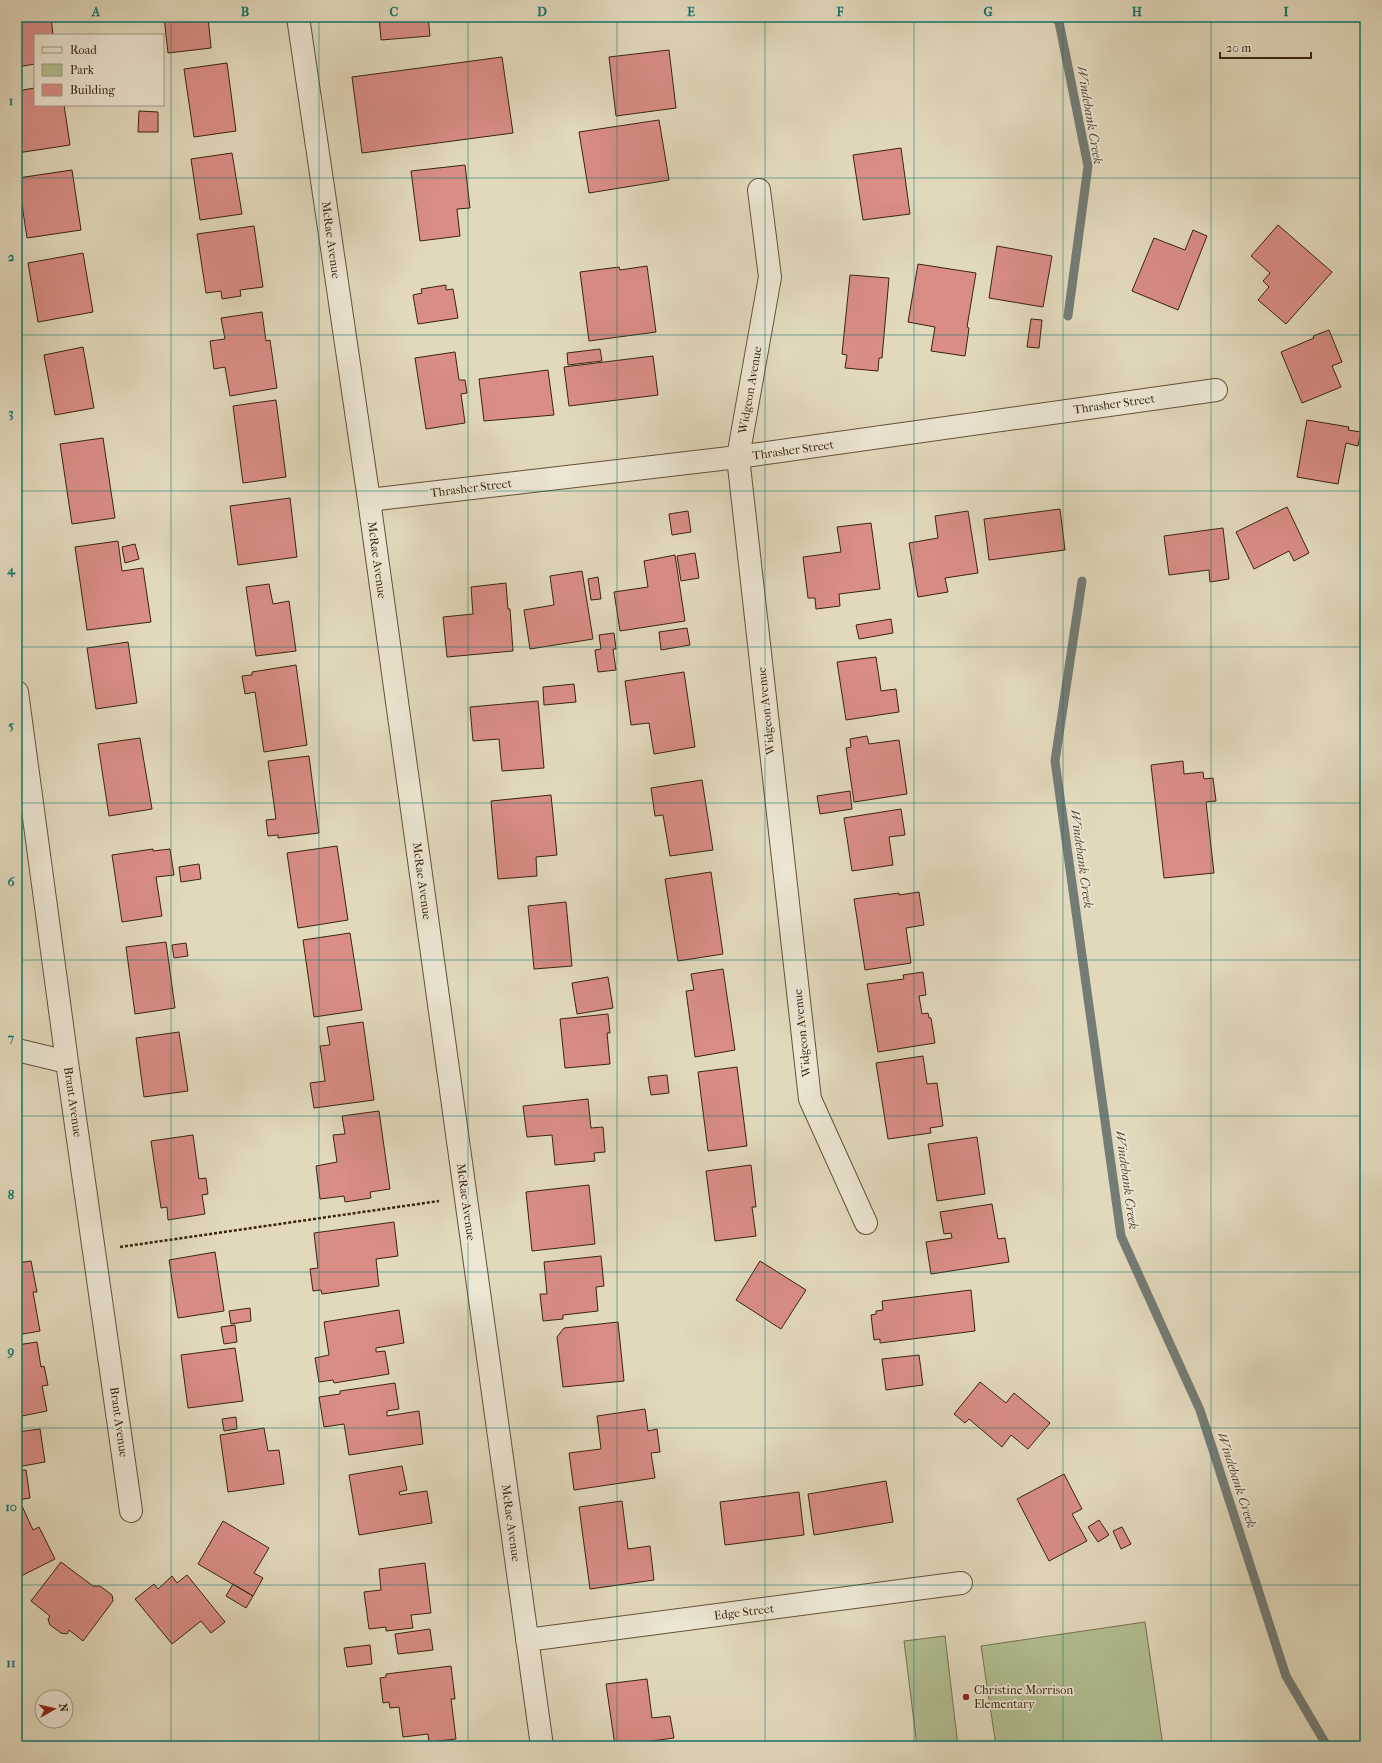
<svg xmlns="http://www.w3.org/2000/svg" width="1382" height="1763" font-family="'IM FELL French Canon',serif">
	<style>
		.green { fill: #b2bf92; stroke: #76724f }
		.lines { fill: none; stroke-linecap: round; stroke-linejoin: round }
		.stream { stroke: #747c76; stroke-width: 9 }
		.building { fill: #d98d85; stroke: #3a240c }
		.minor-casing { stroke: #645138; stroke-width: 24 }
		.path { stroke: #3a240c; stroke-width: 2.5; stroke-dasharray: 3 2; stroke-linecap: butt }
		.minor { stroke: #ece6d3; stroke-width: 22 }
		.grid { fill: none; stroke: #0f766e; stroke-width: 1; stroke-opacity: 0.55 }
		.poi-dot { fill: #8f2418; stroke: #ece6d3; stroke-width: 1.5 }
		.labels { text-anchor: middle; dominant-baseline: central; stroke-width: 3.5; stroke-linejoin: round; paint-order: stroke }
		.street-label { font-size: 12px; fill: #3a240c; stroke: #ece6d3 }
		.poi-label { font-size: 12px; fill: #3a240c; stroke: #ece6d3; text-anchor: start }
		.water-label { font-size: 13px; font-style: italic; fill: #524938; stroke: #ece6d3 }
		.neatline { fill: none; stroke: #0f766e; stroke-width: 1.5 }
		.grid-label { font-size: 13px; text-anchor: middle; font-weight: bold; fill: #0f766e }
	</style>
	<rect width="100%" height="100%" fill="#e2d9bc"/>
	<filter id="stains"><feTurbulence type="fractalNoise" baseFrequency=".005" numOctaves="4"/><feColorMatrix values="0 0 0 0 .2 0 0 0 0 .09 0 0 0 0 .02 0 0 0 .5 -.17"/></filter>
	<radialGradient id="worn" r=".72"><stop offset=".6" stop-color="#630" stop-opacity="0"/><stop offset="1" stop-color="#630" stop-opacity=".3"/></radialGradient>
	<!-- green -->
	<path class="green" d="M 1145,1622 L 1163,1746 L 996,1746 L 981,1646 Z
		M 945,1636 L 958,1746 L 917,1746 L 904,1641 Z"/>
	<g class="lines">
		<!-- stream -->
		<path class="stream" d="M 1054,17 L 1059,22 L 1088,166 L 1068,316
			M 1082,581 L 1055,761 L 1121,1236 L 1200,1410 L 1286,1676 L 1327,1746"/>
	</g>
	<!-- building -->
	<path class="building" d="M 17,17 L 51,17 L 53,35 L 35,35 L 35,64 L 17,67 Z
		M 164,17 L 208,17 L 211,48 L 168,53 Z
		M 379,17 L 428,17 L 430,36 L 381,40 Z
		M 669,50 L 676,108 L 616,116 L 609,57 Z
		M 502,57 L 513,133 L 362,153 L 352,77 Z
		M 227,63 L 236,131 L 194,137 L 184,69 Z
		M 35,88 L 35,105 L 64,105 L 70,145 L 17,153 L 17,91 Z
		M 139,111 L 158,112 L 158,132 L 138,132 Z
		M 659,120 L 669,180 L 589,193 L 579,132 Z
		M 901,148 L 910,214 L 863,220 L 853,155 Z
		M 232,153 L 242,214 L 200,220 L 191,159 Z
		M 465,165 L 470,208 L 457,209 L 460,236 L 420,241 L 411,171 Z
		M 72,170 L 81,230 L 27,238 L 18,178 Z
		M 1278,225 L 1332,272 L 1286,324 L 1258,300 L 1269,287 L 1263,281 L 1270,273 L 1251,256 Z
		M 254,226 L 263,287 L 240,290 L 241,296 L 222,299 L 221,291 L 206,293 L 197,234 Z
		M 1193,230 L 1207,236 L 1178,310 L 1132,291 L 1154,238 L 1185,250 Z
		M 997,246 L 1052,256 L 1043,307 L 989,298 Z
		M 83,253 L 93,312 L 38,322 L 28,263 Z
		M 918,264 L 976,273 L 967,327 L 969,328 L 965,356 L 931,351 L 935,327 L 908,322 Z
		M 647,266 L 656,332 L 589,341 L 580,272 L 619,267 L 620,270 Z
		M 850,275 L 889,278 L 882,358 L 879,358 L 878,371 L 845,368 L 847,355 L 842,354 Z
		M 446,285 L 446,290 L 453,289 L 458,318 L 418,324 L 413,295 L 422,293 L 421,289 Z
		M 262,312 L 266,341 L 270,340 L 277,388 L 230,396 L 225,367 L 214,369 L 210,341 L 225,339 L 221,318 Z
		M 1031,319 L 1042,320 L 1039,348 L 1027,347 Z
		M 1329,330 L 1342,362 L 1332,366 L 1341,387 L 1302,403 L 1281,352 L 1314,338 L 1313,336 Z
		M 83,347 L 94,408 L 55,415 L 44,355 Z
		M 600,349 L 602,361 L 568,365 L 567,353 Z
		M 455,352 L 459,380 L 465,380 L 467,393 L 461,394 L 465,423 L 426,429 L 415,358 Z
		M 653,356 L 658,395 L 569,406 L 564,367 Z
		M 548,370 L 554,415 L 484,421 L 479,379 Z
		M 276,400 L 286,477 L 243,483 L 233,406 Z
		M 1307,420 L 1349,427 L 1348,430 L 1361,432 L 1358,446 L 1346,443 L 1338,484 L 1297,477 Z
		M 103,438 L 115,518 L 72,524 L 60,444 Z
		M 290,498 L 297,557 L 238,565 L 230,506 Z
		M 1287,507 L 1309,553 L 1294,561 L 1289,551 L 1254,569 L 1236,532 Z
		M 1060,509 L 1065,550 L 989,560 L 984,519 Z
		M 688,511 L 691,532 L 672,535 L 669,514 Z
		M 968,511 L 978,573 L 945,578 L 948,592 L 918,597 L 909,543 L 938,538 L 935,516 Z
		M 871,523 L 880,589 L 839,594 L 840,606 L 816,609 L 815,598 L 808,598 L 803,557 L 841,552 L 837,527 Z
		M 1223,528 L 1229,579 L 1210,582 L 1209,570 L 1169,575 L 1164,536 Z
		M 118,541 L 122,571 L 143,568 L 151,622 L 87,630 L 75,547 Z
		M 135,544 L 139,559 L 125,563 L 122,547 Z
		M 695,553 L 699,578 L 681,581 L 677,556 Z
		M 675,555 L 685,621 L 620,631 L 614,592 L 648,587 L 644,561 Z
		M 582,571 L 593,639 L 530,649 L 524,610 L 554,605 L 550,576 Z
		M 598,577 L 601,599 L 591,600 L 588,579 Z
		M 506,583 L 508,609 L 510,609 L 513,651 L 447,657 L 443,617 L 473,614 L 471,587 Z
		M 269,584 L 273,604 L 289,601 L 296,651 L 256,656 L 246,587 Z
		M 891,619 L 893,633 L 859,639 L 856,625 Z
		M 687,628 L 690,645 L 661,650 L 659,632 Z
		M 614,633 L 616,649 L 613,649 L 616,670 L 598,672 L 595,650 L 601,649 L 599,635 Z
		M 128,642 L 137,703 L 96,709 L 87,648 Z
		M 876,657 L 881,691 L 896,689 L 899,712 L 846,720 L 837,662 Z
		M 296,665 L 307,745 L 264,752 L 255,692 L 245,694 L 242,676 L 252,675 L 252,672 Z
		M 684,672 L 695,747 L 654,754 L 649,723 L 631,725 L 625,681 Z
		M 574,684 L 576,702 L 544,705 L 543,687 Z
		M 538,701 L 544,768 L 502,771 L 499,739 L 473,741 L 470,707 Z
		M 867,736 L 869,744 L 899,740 L 907,794 L 854,802 L 846,748 L 851,747 L 850,739 Z
		M 140,738 L 152,809 L 109,816 L 98,744 Z
		M 309,756 L 319,833 L 278,838 L 278,835 L 268,836 L 266,820 L 276,819 L 268,761 Z
		M 1183,761 L 1184,774 L 1203,772 L 1204,779 L 1213,778 L 1216,801 L 1206,802 L 1214,873 L 1164,878 L 1151,765 Z
		M 702,780 L 713,850 L 670,856 L 663,815 L 655,816 L 651,788 Z
		M 850,791 L 852,809 L 820,814 L 817,796 Z
		M 551,795 L 557,855 L 536,857 L 537,876 L 498,879 L 491,801 Z
		M 901,809 L 905,835 L 889,837 L 893,865 L 852,871 L 844,818 Z
		M 337,846 L 348,920 L 298,928 L 287,853 Z
		M 153,849 L 153,851 L 170,849 L 174,875 L 156,877 L 162,916 L 122,922 L 112,855 Z
		M 199,864 L 201,879 L 181,882 L 179,867 Z
		M 711,872 L 723,954 L 678,961 L 665,879 Z
		M 919,892 L 924,925 L 906,928 L 911,963 L 865,970 L 854,899 L 899,893 L 899,895 Z
		M 566,902 L 572,966 L 534,969 L 528,906 Z
		M 350,933 L 362,1010 L 314,1017 L 303,940 Z
		M 166,942 L 175,1008 L 135,1014 L 126,947 Z
		M 186,943 L 188,956 L 174,958 L 172,945 Z
		M 723,969 L 735,1050 L 695,1057 L 686,991 L 694,990 L 691,974 Z
		M 923,972 L 926,995 L 919,996 L 922,1014 L 928,1013 L 929,1018 L 931,1018 L 935,1043 L 878,1052 L 867,984 L 904,979 L 903,975 Z
		M 608,977 L 613,1008 L 577,1014 L 572,983 Z
		M 608,1014 L 610,1033 L 607,1033 L 610,1064 L 565,1068 L 560,1019 Z
		M 363,1022 L 374,1100 L 314,1108 L 310,1083 L 325,1081 L 320,1046 L 330,1045 L 327,1027 Z
		M 179,1032 L 188,1091 L 144,1097 L 136,1038 Z
		M 923,1056 L 927,1084 L 937,1083 L 943,1126 L 930,1128 L 931,1133 L 888,1139 L 876,1063 Z
		M 737,1067 L 747,1146 L 708,1151 L 698,1072 Z
		M 667,1075 L 669,1093 L 651,1095 L 648,1077 Z
		M 588,1099 L 591,1128 L 603,1127 L 605,1152 L 594,1153 L 595,1161 L 555,1165 L 552,1135 L 527,1137 L 523,1106 Z
		M 379,1111 L 390,1189 L 370,1192 L 371,1198 L 345,1202 L 344,1196 L 320,1199 L 316,1166 L 337,1162 L 333,1135 L 345,1134 L 342,1116 Z
		M 193,1135 L 199,1179 L 206,1178 L 208,1194 L 202,1195 L 205,1214 L 168,1220 L 167,1207 L 161,1208 L 151,1141 Z
		M 977,1137 L 985,1194 L 937,1201 L 928,1144 Z
		M 751,1165 L 756,1207 L 752,1207 L 756,1236 L 715,1241 L 706,1171 Z
		M 589,1185 L 595,1244 L 532,1251 L 526,1192 Z
		M 17,1192 L 20,1192 L 21,1205 L 17,1206 Z
		M 992,1204 L 998,1239 L 1005,1238 L 1009,1262 L 931,1274 L 926,1242 L 952,1238 L 951,1233 L 944,1234 L 940,1212 Z
		M 17,1217 L 20,1236 L 17,1237 Z
		M 394,1222 L 398,1256 L 376,1259 L 379,1286 L 322,1294 L 321,1290 L 313,1291 L 310,1269 L 318,1268 L 314,1233 Z
		M 215,1252 L 224,1311 L 178,1318 L 169,1260 Z
		M 601,1256 L 604,1286 L 596,1287 L 598,1311 L 563,1315 L 563,1319 L 543,1321 L 540,1294 L 547,1294 L 544,1262 Z
		M 31,1261 L 37,1292 L 33,1292 L 40,1331 L 17,1335 L 17,1263 Z
		M 760,1261 L 806,1290 L 781,1329 L 736,1300 Z
		M 971,1290 L 975,1331 L 880,1343 L 880,1339 L 874,1340 L 871,1315 L 876,1314 L 876,1311 L 883,1310 L 882,1301 Z
		M 250,1308 L 251,1321 L 231,1324 L 229,1311 Z
		M 399,1310 L 404,1343 L 376,1348 L 376,1352 L 385,1351 L 389,1374 L 334,1383 L 333,1380 L 319,1382 L 315,1358 L 329,1355 L 324,1322 Z
		M 618,1322 L 624,1381 L 563,1387 L 557,1337 L 564,1328 Z
		M 235,1325 L 237,1342 L 224,1344 L 221,1327 Z
		M 37,1342 L 41,1367 L 44,1366 L 48,1385 L 42,1386 L 47,1411 L 17,1417 L 17,1345 Z
		M 235,1348 L 243,1401 L 188,1408 L 181,1355 Z
		M 919,1355 L 923,1385 L 886,1390 L 882,1359 Z
		M 980,1382 L 1006,1403 L 1014,1393 L 1050,1423 L 1028,1449 L 1011,1435 L 1002,1447 L 969,1419 L 965,1423 L 954,1414 Z
		M 395,1383 L 399,1409 L 387,1411 L 387,1416 L 419,1411 L 423,1444 L 349,1455 L 344,1424 L 324,1427 L 319,1397 L 340,1394 L 340,1391 Z
		M 645,1409 L 648,1431 L 657,1429 L 660,1452 L 651,1453 L 655,1478 L 574,1490 L 569,1453 L 601,1449 L 597,1416 Z
		M 236,1417 L 237,1429 L 224,1431 L 222,1419 Z
		M 264,1428 L 268,1451 L 279,1450 L 284,1484 L 228,1492 L 220,1435 Z
		M 40,1429 L 45,1462 L 17,1467 L 17,1432 Z
		M 402,1466 L 407,1490 L 399,1492 L 400,1495 L 427,1491 L 432,1523 L 359,1535 L 349,1475 Z
		M 26,1470 L 30,1498 L 17,1500 L 17,1471 Z
		M 1064,1474 L 1082,1509 L 1072,1514 L 1087,1541 L 1049,1561 L 1017,1499 Z
		M 886,1481 L 893,1522 L 814,1535 L 808,1494 Z
		M 799,1492 L 804,1535 L 725,1545 L 720,1502 Z
		M 622,1501 L 628,1549 L 650,1546 L 654,1580 L 590,1589 L 579,1507 Z
		M 22,1506 L 33,1530 L 39,1527 L 55,1559 L 17,1578 L 17,1509 Z
		M 1099,1520 L 1109,1535 L 1098,1542 L 1088,1527 Z
		M 223,1521 L 269,1548 L 254,1573 L 263,1578 L 253,1596 L 198,1564 Z
		M 1122,1527 L 1131,1544 L 1121,1549 L 1113,1531 Z
		M 61,1562 L 93,1586 L 100,1586 L 112,1595 L 113,1601 L 83,1641 L 69,1630 L 67,1634 L 61,1633 L 50,1625 L 48,1619 L 50,1616 L 31,1601 Z
		M 425,1563 L 431,1613 L 411,1615 L 413,1628 L 386,1631 L 386,1627 L 369,1629 L 364,1592 L 381,1590 L 379,1569 Z
		M 187,1575 L 225,1622 L 211,1633 L 201,1621 L 172,1644 L 135,1599 L 154,1584 L 158,1589 L 172,1576 L 177,1583 Z
		M 233,1584 L 253,1596 L 246,1608 L 226,1596 Z
		M 430,1629 L 433,1650 L 398,1654 L 395,1634 Z
		M 370,1645 L 372,1664 L 347,1667 L 344,1648 Z
		M 451,1666 L 455,1699 L 451,1699 L 456,1739 L 429,1742 L 428,1734 L 403,1737 L 399,1707 L 390,1708 L 389,1702 L 383,1703 L 380,1678 L 386,1677 L 386,1674 Z
		M 647,1679 L 652,1718 L 670,1716 L 674,1738 L 615,1746 L 606,1684 Z"/>
	<g class="lines">
		<defs>
			<path id="minor" d="M 298,17 L 369,500 L 542,1746
				M 759,190 L 770,277 L 738,457 L 810,1099 L 866,1223
				M 369,500 L 738,457 L 1216,390
				M 17,692 L 67,1062 L 131,1511
				M 17,1050 L 67,1062
				M 527,1640 L 961,1583"/>
		</defs>
		<!-- minor casing -->
		<use href="#minor" class="minor-casing"/>
		<!-- path -->
		<path class="path" d="M 120,1247 L 439,1201"/>
		<!-- minor -->
		<use href="#minor" class="minor"/>
	</g>
	<!-- grid -->
	<path class="grid" d="M 171,17 L 171,1746M 319,17 L 319,1746M 468,17 L 468,1746M 617,17 L 617,1746M 765,17 L 765,1746M 914,17 L 914,1746M 1063,17 L 1063,1746M 1211,17 L 1211,1746M 17,178 L 1365,178M 17,335 L 1365,335M 17,491 L 1365,491M 17,647 L 1365,647M 17,803 L 1365,803M 17,960 L 1365,960M 17,1116 L 1365,1116M 17,1272 L 1365,1272M 17,1428 L 1365,1428M 17,1585 L 1365,1585"/>
	<!-- markers -->
	<circle class="poi-dot" cx="966" cy="1697" r="4"/>
	<g class="labels">
		<!-- street labels -->
		<g class="street-label">
			<text transform="translate(331 240) rotate(82)">McRae Avenue</text>
			<text transform="translate(750 390) rotate(-80)">Widgeon Avenue</text>
			<text transform="translate(1114 404) rotate(-8)">Thrasher Street</text>
			<text transform="translate(793 450) rotate(-8)">Thrasher Street</text>
			<text transform="translate(471 488) rotate(-7)">Thrasher Street</text>
			<text transform="translate(377 560) rotate(82)">McRae Avenue</text>
			<text transform="translate(766 711) rotate(-96)">Widgeon Avenue</text>
			<text transform="translate(422 881) rotate(82)">McRae Avenue</text>
			<text transform="translate(802 1033) rotate(-96)">Widgeon Avenue</text>
			<text transform="translate(73 1102) rotate(82)">Brant Avenue</text>
			<text transform="translate(466 1202) rotate(82)">McRae Avenue</text>
			<text transform="translate(119 1422) rotate(82)">Brant Avenue</text>
			<text transform="translate(511 1523) rotate(82)">McRae Avenue</text>
			<text transform="translate(744 1612) rotate(-7)">Edge Street</text>
		</g>
		<!-- poi labels -->
		<g class="poi-label">
			<text x="974" y="1690">Christine Morrison<tspan x="974" dy="14">Elementary</tspan></text>
		</g>
		<!-- water labels -->
		<g class="water-label">
			<text transform="translate(1090 115) rotate(80)">Windebank Creek</text>
			<text transform="translate(1082 859) rotate(82)">Windebank Creek</text>
			<text transform="translate(1127 1180) rotate(82)">Windebank Creek</text>
			<text transform="translate(1237 1480) rotate(72)">Windebank Creek</text>
		</g>
	</g>
	<!-- margin -->
	<rect width="1382" height="1763" fill="none" stroke="#e2d9bc" stroke-width="44"/>
	<!-- legend -->
	<rect x="34" y="34" width="130" height="72" fill="#ece6d3" stroke="#a59883"/>
	<rect x="42" y="47" width="20" height="6" fill="#ece6d3" stroke="#a59883"/>
	<text x="70" y="54" font-size="12" fill="#3a240c">Road</text>
	<rect x="42" y="64" width="20" height="12" fill="#b2bf92" stroke="#a59883"/>
	<text x="70" y="74" font-size="12" fill="#3a240c">Park</text>
	<rect x="42" y="84" width="20" height="12" fill="#d98d85" stroke="#a59883"/>
	<text x="70" y="94" font-size="12" fill="#3a240c">Building</text>
	<!-- north arrow -->
	<g transform="translate(54 1709) rotate(82)"><circle r="19" fill="#ece6d3" stroke="#a59883"/>
	<path d="M0-3L7 15L0 10L-7 15Z" fill="#8f2418"/>
	<text y="-6" font-size="11" font-weight="bold" text-anchor="middle" fill="#3a240c">N</text>
	</g>
	<!-- scale -->
	<path d="M1220 52v6h91v-6" fill="none" stroke="#3a240c" stroke-width="2"/>
	<text x="1226" y="52" font-size="12" fill="#3a240c" stroke="#ece6d3" stroke-width="3" paint-order="stroke">20 m</text>
	<rect x="22" y="22" width="1338" height="1719" class="neatline"/>
	<g class="grid-label">
		<text x="96" y="16">A</text>
		<text x="245" y="16">B</text>
		<text x="394" y="16">C</text>
		<text x="542" y="16">D</text>
		<text x="691" y="16">E</text>
		<text x="840" y="16">F</text>
		<text x="988" y="16">G</text>
		<text x="1137" y="16">H</text>
		<text x="1286" y="16">I</text>
		<text x="11" y="105">1</text>
		<text x="11" y="261">2</text>
		<text x="11" y="417">3</text>
		<text x="11" y="574">4</text>
		<text x="11" y="730">5</text>
		<text x="11" y="886">6</text>
		<text x="11" y="1042">7</text>
		<text x="11" y="1199">8</text>
		<text x="11" y="1355">9</text>
		<text x="11" y="1511">10</text>
		<text x="11" y="1667">11</text>
	</g>
	<rect width="100%" height="100%" filter="url(#stains)"/>
	<rect width="100%" height="100%" fill="url(#worn)"/>
</svg>
